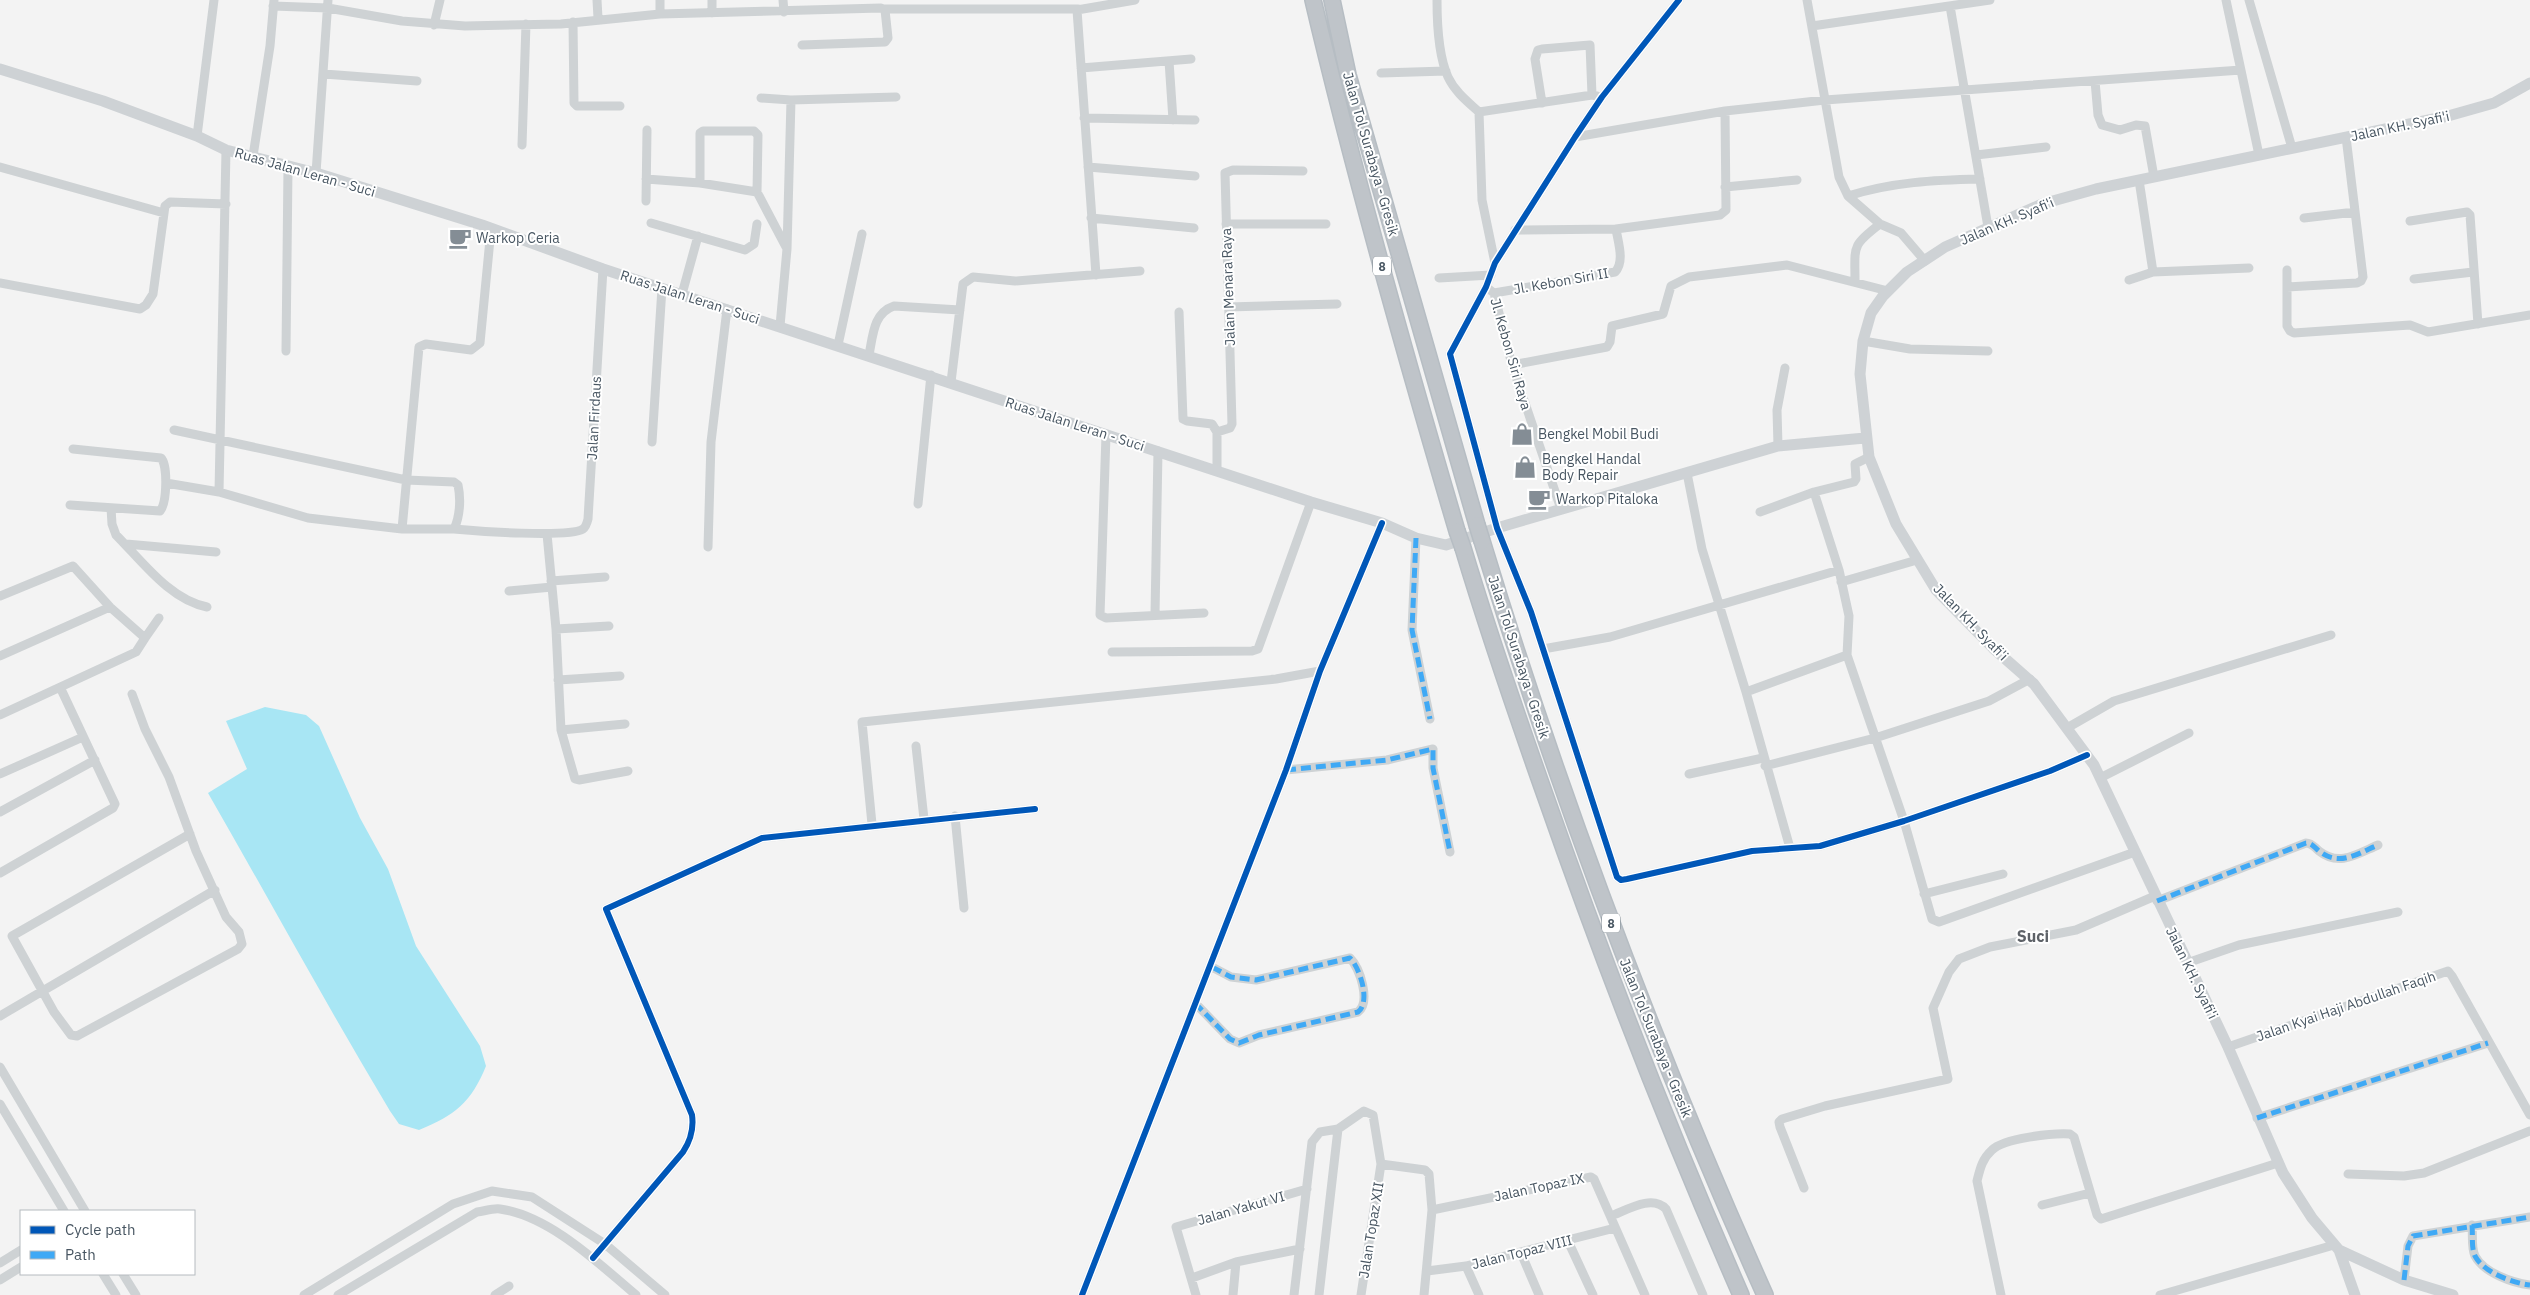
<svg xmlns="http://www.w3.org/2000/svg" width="2530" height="1295" font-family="'IBM Plex Sans',sans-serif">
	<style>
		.water { fill: #a8e6f4 }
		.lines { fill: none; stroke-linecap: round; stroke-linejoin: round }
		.highway-casing { stroke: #b6bdc3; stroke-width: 18 }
		.street { stroke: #ced2d4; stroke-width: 9 }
		.secondary { stroke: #ced2d5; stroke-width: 11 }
		.highway { stroke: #bfc4c9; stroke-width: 15 }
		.highway-bridge-casing { stroke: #b6bdc3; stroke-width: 18; stroke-linecap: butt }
		.highway-bridge { stroke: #bfc4c9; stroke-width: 15 }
		.quiet { stroke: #3fa9f5; stroke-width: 5; stroke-dasharray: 10 5; stroke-linecap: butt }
		.cycleway-casing { stroke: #fff; stroke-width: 9 }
		.cycleway { stroke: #0057b8; stroke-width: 6 }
		.labels { text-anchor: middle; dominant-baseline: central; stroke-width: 4; stroke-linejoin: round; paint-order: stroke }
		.shield { fill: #fff; stroke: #7f8991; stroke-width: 1 }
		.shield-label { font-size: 12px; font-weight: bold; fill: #485662 }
		.street-label { font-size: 14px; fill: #485662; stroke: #fff }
		.poi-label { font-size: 14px; fill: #485662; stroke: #fff; text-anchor: start }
		.quarter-label { font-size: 16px; font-weight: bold; fill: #5e6268; stroke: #fff }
	</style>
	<rect width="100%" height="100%" fill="#f3f3f3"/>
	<!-- water -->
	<path class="water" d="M 265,707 L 306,715 L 319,726 L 360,818 L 388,869 L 416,946 L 480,1046 L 486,1066 C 471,1103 455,1115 419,1130 L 399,1124 L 390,1111 C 327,1006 269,899 208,793 L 247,769 L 226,721 Z"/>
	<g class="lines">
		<defs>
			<path id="highway" d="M 1313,0 C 1355,179 1405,355 1457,531
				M 1332,0 L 1348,75 L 1477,525
				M 1482,541 C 1560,798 1655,1049 1765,1295
				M 1463,548 C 1488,631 1516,713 1545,795 C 1604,964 1669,1131 1741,1295"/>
		</defs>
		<!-- highway casing -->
		<use href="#highway" class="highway-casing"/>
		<!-- street -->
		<path class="street" d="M 597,0 L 598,18
			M 660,0 L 660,14
			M 783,0 L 784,12
			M 1437,0 C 1437,24 1438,55 1448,77 C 1455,92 1468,102 1479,112 L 1482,200 L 1495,263
			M 1679,0 L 1602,97 L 1575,137 L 1495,263 L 1486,287 L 1450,354 L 1497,528 L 1531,612 L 1617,877 L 1621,880 L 1627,879 L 1752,851 L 1820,846 L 1904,821 L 2050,771 L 2087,755
			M 1807,0 L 1839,177 L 1848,196 L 1880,224 L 1901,233 L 1925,261
			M 2226,0 L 2259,155
			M 2249,0 L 2292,148
			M 273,6 L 328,8 L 402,21 L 465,26 L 561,24 L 660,14 L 881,8 L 885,10 L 888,38 L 885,42 L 802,45
			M 1950,6 L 1988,227
			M 884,9 L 1078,9
			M 712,13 L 712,0
			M 573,22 L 574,103 L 577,106 L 620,106
			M 434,25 L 440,0
			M 1812,26 L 1990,0
			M 1169,61 L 1173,120
			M 1081,68 L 1191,59
			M 1381,73 L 1446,71
			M 324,74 L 417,81
			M 2095,81 L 2098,115 L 2102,125 L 2120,130 L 2136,125 L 2145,126 L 2154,177
			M 761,98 L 791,100 L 896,97
			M 1542,103 L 1535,59 L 1538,50 L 1542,49 L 1590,45 L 1592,95
			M 1479,112 L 1592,95 L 1597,96
			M 1084,118 L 1195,120
			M 197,136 L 214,0
			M 1575,137 L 1725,111 L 1825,100 L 2241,70
			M 522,145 L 526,24
			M 1976,155 L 2046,147
			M 253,156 L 270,46 L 274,0
			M 0,167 L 164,213
			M 1088,167 L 1195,176
			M 316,173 L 328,0
			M 646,179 L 700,183 L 757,192 L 786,247
			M 2139,180 L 2153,272
			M 700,183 L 700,133 L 703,131 L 754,131 L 758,135 L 757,192
			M 1725,187 L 1797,180
			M 1848,196 C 1892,182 1935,180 1980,179
			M 646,201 L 647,130
			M 1091,218 L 1194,228
			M 2304,218 L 2355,212
			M 2410,221 L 2467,212 L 2470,215 L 2478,324
			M 651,223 L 745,250 L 754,244 L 757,224
			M 1226,224 L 1326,224
			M 1515,230 L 1616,229 L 1720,215 L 1726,210 L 1725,111
			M 2287,270 L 2287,326 L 2290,331 L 2294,333 L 2410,325 L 2428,332 L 2530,315
			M 1096,275 L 1077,10 L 1135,0
			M 1439,278 L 1491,275
			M 2414,279 L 2473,272
			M 2129,280 L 2153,272 L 2249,268
			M 1855,282 C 1855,246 1851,246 1880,224
			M 0,283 L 140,309 L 146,305 L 153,294 L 165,206 L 170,202 L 226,204
			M 1486,287 L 1494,293 L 1512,365 L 1561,509
			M 2287,287 L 2357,283 L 2361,281 L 2363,277 L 2346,137
			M 1494,293 L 1615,272 C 1625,262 1618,242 1616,229
			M 682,294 L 698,236
			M 1228,307 L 1337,304
			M 1179,312 L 1183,419 L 1187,421 L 1212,424 L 1217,432
			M 780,326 L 787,249 L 791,100
			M 1863,341 L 1910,349 L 1988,351
			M 838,345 L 862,234
			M 286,351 L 288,167
			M 869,355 C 873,336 873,313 894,306 L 960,310
			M 1512,365 L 1607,347 L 1610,342 L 1612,326 L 1663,314 L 1671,286 L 1689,277 L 1787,265 L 1888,291
			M 951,382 L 963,284 L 973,277 L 1015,281 L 1140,271
			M 1106,435 L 1100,615 L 1106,618 L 1204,613
			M 652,442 L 662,288
			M 1778,446 L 1777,410 L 1785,368
			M 1869,457 L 1855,464 L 1856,479 L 1854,482 L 1814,492 L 1839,570 L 1849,616 L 1847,655 L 1904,821 L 1932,919 L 1939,922 L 2135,852
			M 1217,470 L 1217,432 L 1230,428 L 1232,424 L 1225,173 L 1233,170 L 1303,171
			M 1687,473 L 1702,549 L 1746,692 L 1790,848
			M 166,483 L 219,492 L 308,518 L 402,529 L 454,529 C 460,517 461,499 458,485 L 454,482 L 406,480 L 174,430
			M 219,492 L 226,150
			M 918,504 L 931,375
			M 70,505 L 160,511 C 167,503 168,465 161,458 L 73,449
			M 111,508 L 112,524 L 116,535 C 142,561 170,600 207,607
			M 1760,512 L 1814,492
			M 402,529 L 419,347 L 426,344 L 471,350 L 480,343 L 491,229
			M 454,529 C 475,531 569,538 583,529 C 586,527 587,523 588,519 L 603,269
			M 547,534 L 556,629 L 561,730 L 575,779 L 579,780 L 628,771
			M 1416,538 L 1412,630 L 1430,719
			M 126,544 L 216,552
			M 708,547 L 711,442 L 727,309
			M 551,581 L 605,577
			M 1841,582 L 1917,560
			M 509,591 L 552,587
			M 0,596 L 73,566 L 110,607 L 145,638 L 136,652 L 0,715
			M 1155,614 L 1158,451
			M 556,629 L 609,626
			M 145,638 L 159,618
			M 1543,649 L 1610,637 L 1839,570
			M 1112,652 L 1252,651 L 1258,649 L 1311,502
			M 0,656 L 110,607
			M 558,680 L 620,676
			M 1746,692 L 1847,655
			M 132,694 L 145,729 L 169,777 L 196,851 L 226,917 L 239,932 L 242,944 L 238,949 L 77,1036 L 71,1035 L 54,1012 L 12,936 L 190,834
			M 2067,728 L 2114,701 L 2331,635
			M 561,730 L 625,724
			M 916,746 L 924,819
			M 1765,766 L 1875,738 L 1989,701 L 2030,679
			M 1286,770 L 1387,760 L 1433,749 L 1433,768 L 1450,852
			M 0,774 L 83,737
			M 1689,774 L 1763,758
			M 2100,778 L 2189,733
			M 0,812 L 95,760
			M 955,816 L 964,908
			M 872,824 L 862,722 L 1276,679 L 1320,671
			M 0,873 L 113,808 L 115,804 L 60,687
			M 1924,894 L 2003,874
			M 2157,901 L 2306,843 C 2312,843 2314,847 2319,851 C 2339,867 2357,854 2378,845
			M 2187,963 L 2239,945 L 2398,912
			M 1195,1003 L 1230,1039 L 1239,1043 L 1259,1035 L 1358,1012 C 1371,1002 1360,968 1350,958 L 1256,980 L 1231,977 L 1210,966
			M 0,1016 L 215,890
			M 2228,1047 L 2448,971 L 2452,976 L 2530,1115
			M 0,1067 L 85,1211
			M 0,1104 L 64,1211
			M 2257,1118 L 2488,1043
			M 1338,1129 L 1364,1111 L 1373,1115 L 1381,1164 L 1361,1295
			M 1381,1164 L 1425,1170 L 1429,1174 L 1432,1210 L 1424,1295
			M 2348,1174 L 2404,1176 L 2424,1173 L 2530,1131
			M 1804,1188 L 1780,1127 L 1779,1122 L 1782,1119 L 1825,1106 L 1948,1079 L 1933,1008 L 1949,972 L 1959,959 L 1990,947 L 2076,930 L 2155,896
			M 2042,1205 L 2090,1193
			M 1432,1210 L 1591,1177 L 1594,1179 L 1645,1295
			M 1611,1216 C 1627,1210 1652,1194 1666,1209 L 1703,1295
			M 2472,1225 C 2473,1234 2471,1248 2475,1256 C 2484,1273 2513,1283 2530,1285
			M 1568,1241 L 1593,1295
			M 1521,1253 L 1539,1295
			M 593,1258 L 683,1152 C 691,1140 694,1129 692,1115 L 606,909 L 762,838 L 1035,809
			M 0,1263 L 21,1250
			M 1466,1266 L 1479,1295
			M 1427,1271 L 1466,1266 L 1615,1228
			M 103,1274 L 116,1295
			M 123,1274 L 136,1295
			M 1192,1278 L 1236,1262 L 1300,1249
			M 0,1280 L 21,1267
			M 2404,1280 L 2408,1246 L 2413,1236 L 2530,1217
			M 304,1295 L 453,1204 L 492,1191 L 532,1197 L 605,1244 L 665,1295
			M 338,1295 L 477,1212 C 485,1211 493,1208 500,1209 C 550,1216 599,1264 636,1295
			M 495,1295 L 509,1286
			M 1082,1295 L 1286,770 L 1320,671 L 1382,523
			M 1196,1295 L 1176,1227 L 1307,1189
			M 1233,1295 L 1236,1262
			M 1294,1295 L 1312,1142 L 1320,1132 L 1338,1129 L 1319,1295
			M 2001,1295 L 1977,1181 C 1980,1169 1982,1159 1992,1150 C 2004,1138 2053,1133 2070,1134 L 2074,1137 L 2097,1215 L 2101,1219 L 2278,1163
			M 2160,1295 L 2334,1245"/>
		<!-- secondary -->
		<path class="secondary" d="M 0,69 L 103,101 L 197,136 L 226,150 L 316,173 L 482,225 L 603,269 L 1311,502 L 1382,523 L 1416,538 L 1446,545 L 1497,528 L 1778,446 L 1865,438
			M 2339,1250 L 2404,1280 L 2453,1295
			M 2355,1295 L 2339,1250 L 2312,1218 L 2283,1173 L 2228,1047 L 2094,765 L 2034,684 L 1993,648 L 1936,590 L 1896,524 L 1869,457 L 1860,374 L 1863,341 L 1871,313 L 1883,296 L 1907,272 L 1945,247 L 2042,204 L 2096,189 L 2448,116 L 2494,103 L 2530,83"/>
		<!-- highway -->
		<use href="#highway" class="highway"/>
		<defs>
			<path id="highway-bridge" d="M 1477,525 L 1482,541
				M 1457,531 L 1463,548"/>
		</defs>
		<!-- highway-bridge casing -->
		<use href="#highway-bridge" class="highway-bridge-casing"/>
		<!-- highway-bridge -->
		<use href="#highway-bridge" class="highway-bridge"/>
		<!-- quiet -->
		<path class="quiet" d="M 1416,538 L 1412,630 L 1430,719
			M 1286,770 L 1387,760 L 1433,749 L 1433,768 L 1450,852
			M 2157,901 L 2306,843 C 2312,843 2314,847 2319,851 C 2339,867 2357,854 2378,845
			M 1195,1003 L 1230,1039 L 1239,1043 L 1259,1035 L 1358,1012 C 1371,1002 1360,968 1350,958 L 1256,980 L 1231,977 L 1210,966
			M 2257,1118 L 2488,1043
			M 2472,1225 C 2473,1234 2471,1248 2475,1256 C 2484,1273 2513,1283 2530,1285
			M 2404,1280 L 2408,1246 L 2413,1236 L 2530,1217"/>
		<defs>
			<path id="cycleway" d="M 1679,0 L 1602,97 L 1575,137 L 1495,263 L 1486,287 L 1450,354 L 1497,528 L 1531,612 L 1617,877 L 1621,880 L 1627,879 L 1752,851 L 1820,846 L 1904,821 L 2050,771 L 2087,755
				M 593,1258 L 683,1152 C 691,1140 694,1129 692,1115 L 606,909 L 762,838 L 1035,809
				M 1082,1295 L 1286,770 L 1320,671 L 1382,523"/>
		</defs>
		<!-- cycleway casing -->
		<use href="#cycleway" class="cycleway-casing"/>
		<!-- cycleway -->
		<use href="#cycleway" class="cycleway"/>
	</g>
	<!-- icons -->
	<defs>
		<symbol id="cafe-bare" viewBox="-9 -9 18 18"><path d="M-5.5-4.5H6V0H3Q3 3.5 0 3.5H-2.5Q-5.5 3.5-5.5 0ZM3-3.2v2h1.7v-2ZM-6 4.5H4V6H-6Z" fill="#848d95" stroke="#fff" stroke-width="2.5" paint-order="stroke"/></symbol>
		<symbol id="shop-bare" viewBox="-9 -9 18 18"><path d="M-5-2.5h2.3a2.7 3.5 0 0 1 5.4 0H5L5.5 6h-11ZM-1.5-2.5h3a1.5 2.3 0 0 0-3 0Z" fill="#848d95" stroke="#fff" stroke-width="2.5" paint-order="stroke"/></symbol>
	</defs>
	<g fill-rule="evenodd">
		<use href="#cafe-bare" x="444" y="222" width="32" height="32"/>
		<use href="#shop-bare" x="1506" y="418" width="32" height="32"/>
		<use href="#shop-bare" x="1509" y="451" width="32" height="32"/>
		<use href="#cafe-bare" x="1523" y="483" width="32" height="32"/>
	</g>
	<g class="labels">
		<!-- shield labels -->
		<g class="shield">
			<rect x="1373" y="256.5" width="18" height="19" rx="4"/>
			<rect x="1602" y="913.5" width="18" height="19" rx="4"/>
		</g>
		<g class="shield-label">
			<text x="1382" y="266">8</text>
			<text x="1611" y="923">8</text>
		</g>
		<!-- street labels -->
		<g class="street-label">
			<text transform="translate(2400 126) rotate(-12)">Jalan KH. Syafi'i</text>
			<text transform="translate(1371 154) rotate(74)">Jalan Tol Surabaya - Gresik</text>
			<text transform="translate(305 172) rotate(16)">Ruas Jalan Leran - Suci</text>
			<text transform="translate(2007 221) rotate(-23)">Jalan KH. Syafi'i</text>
			<text transform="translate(1561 281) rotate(-10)">Jl. Kebon Siri II</text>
			<text transform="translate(1228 287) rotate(-92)">Jalan Menara Raya</text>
			<text transform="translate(690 297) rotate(18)">Ruas Jalan Leran - Suci</text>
			<text transform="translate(1511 354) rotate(74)">Jl. Kebon Siri Raya</text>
			<text transform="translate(594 418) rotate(-87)">Jalan Firdaus</text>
			<text transform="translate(1075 424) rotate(18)">Ruas Jalan Leran - Suci</text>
			<text transform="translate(1971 622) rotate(46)">Jalan KH. Syafi'i</text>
			<text transform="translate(1519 657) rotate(72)">Jalan Tol Surabaya - Gresik</text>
			<text transform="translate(2192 973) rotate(64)">Jalan KH. Syafi'i</text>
			<text transform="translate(2346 1006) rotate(-19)">Jalan Kyai Haji Abdullah Faqih</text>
			<text transform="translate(1656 1038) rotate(68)">Jalan Tol Surabaya - Gresik</text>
			<text transform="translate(1539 1187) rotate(-12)">Jalan Topaz IX</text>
			<text transform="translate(1241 1208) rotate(-16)">Jalan Yakut VI</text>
			<text transform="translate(1371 1230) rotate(-81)">Jalan Topaz XII</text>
			<text transform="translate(1522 1252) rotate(-14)">Jalan Topaz VIII</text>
		</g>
		<!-- poi labels -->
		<g class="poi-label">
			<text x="476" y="238">Warkop Ceria</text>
			<text x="1538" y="434">Bengkel Mobil Budi</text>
			<text x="1542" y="459">Bengkel Handal<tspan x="1542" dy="16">Body Repair</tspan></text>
			<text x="1556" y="499">Warkop Pitaloka</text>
		</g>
		<!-- quarter labels -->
		<g class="quarter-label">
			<text x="2033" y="936">Suci</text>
		</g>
	</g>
	<!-- legend -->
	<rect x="20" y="1210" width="175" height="65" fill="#ffffff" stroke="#b6bbc0"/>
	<rect x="30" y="1226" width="25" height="8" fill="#0057b8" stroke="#b6bbc0"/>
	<text x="65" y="1235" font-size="15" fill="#485662">Cycle path</text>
	<rect x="30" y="1251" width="25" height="8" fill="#3fa9f5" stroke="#b6bbc0"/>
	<text x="65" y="1260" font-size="15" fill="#485662">Path</text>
</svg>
